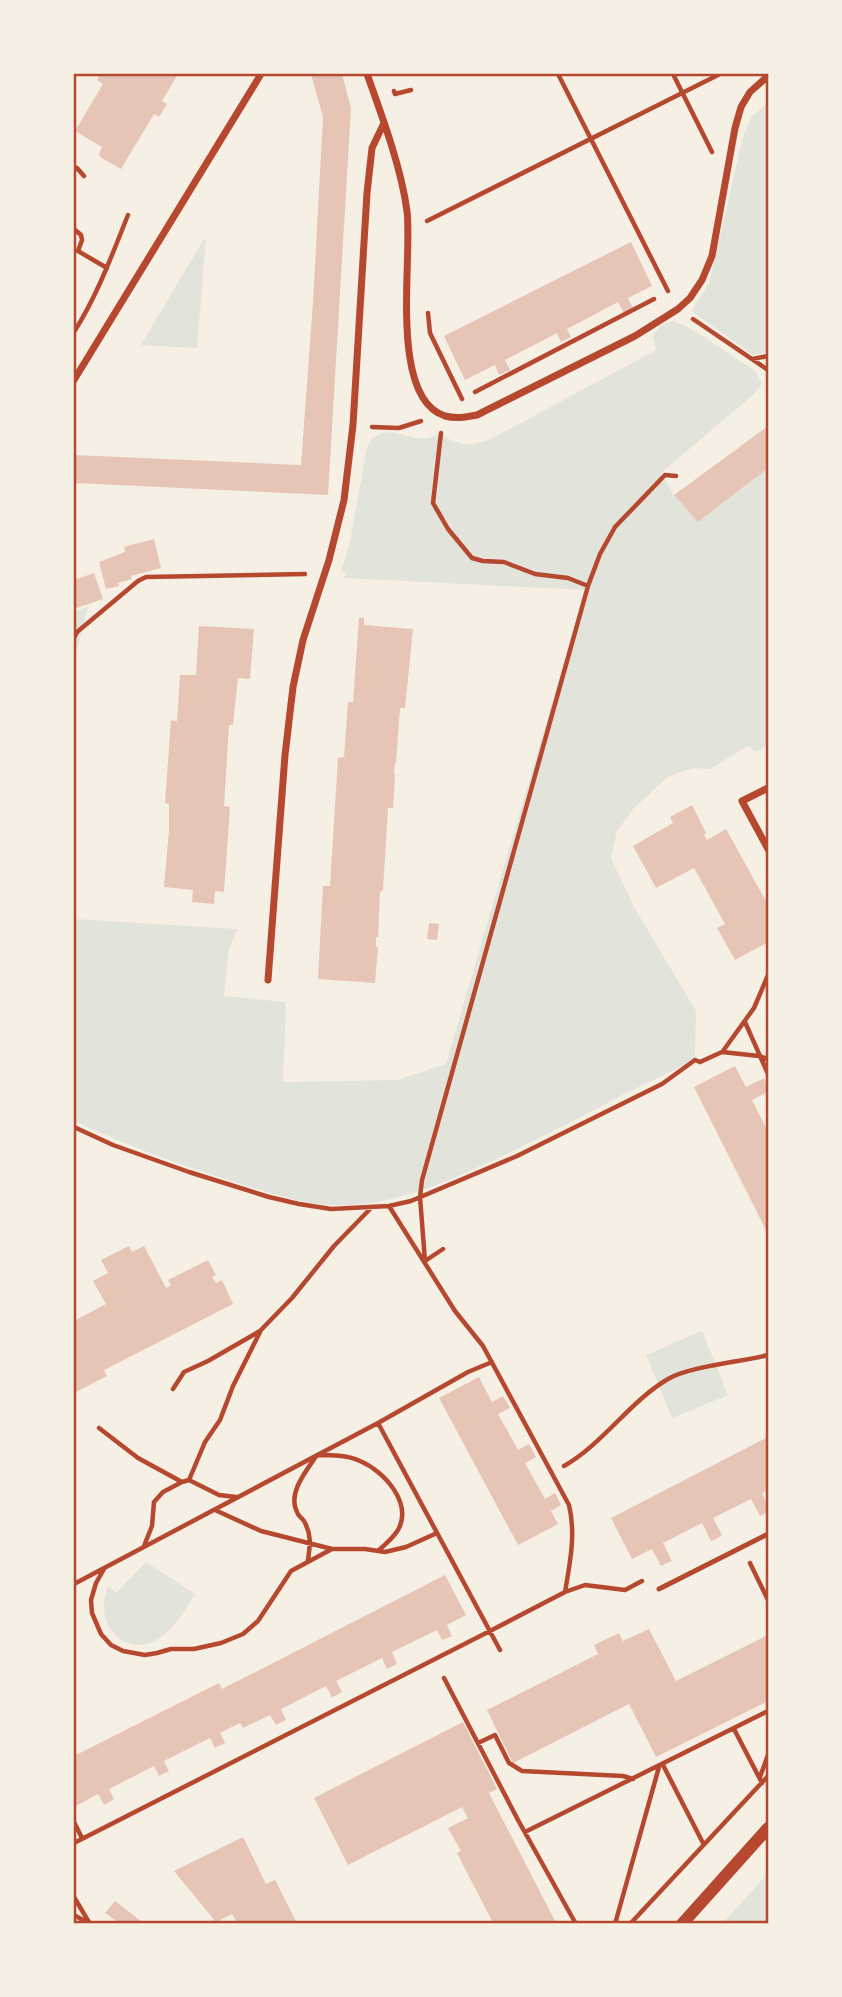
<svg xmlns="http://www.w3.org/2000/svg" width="842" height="1997" font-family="'DM Sans',sans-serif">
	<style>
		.green { fill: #e2e4dc }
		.building { fill: #e6c5b7 }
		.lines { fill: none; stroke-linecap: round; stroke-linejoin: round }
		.path { stroke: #b5482f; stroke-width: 4.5 }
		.service { stroke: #b5482f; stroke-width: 5 }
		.minor { stroke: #b5482f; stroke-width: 7 }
		.tertiary { stroke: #b5482f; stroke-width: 12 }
		.neatline { fill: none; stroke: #b5482f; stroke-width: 2.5 }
	</style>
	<rect width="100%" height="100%" fill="#f6efe4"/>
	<!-- green -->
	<path class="green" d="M 768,103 L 768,352 L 753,355 L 694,313 L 692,309 L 709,284 L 743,137 L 752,116 Z
		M 204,239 L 206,239 L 197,348 L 141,345 Z
		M 672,321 L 684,325 L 706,338 L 755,371 L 762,384 L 754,394 L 661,473 L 674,495 L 698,522 L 768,468 L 768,744 L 756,752 L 748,746 L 710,769 L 693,768 L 669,776 L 634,808 L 617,831 L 611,858 L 634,907 L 696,1011 L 695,1060 C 664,1075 631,1090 600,1107 C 566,1125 531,1142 496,1159 C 443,1184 389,1208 329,1205 C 301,1204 274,1194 247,1186 C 188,1168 130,1147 74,1121 L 74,919 L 238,929 L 229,948 L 224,996 L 286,1002 L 283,1082 L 397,1080 L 446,1064 L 585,590 L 344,578 L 346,573 L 341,572 L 350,542 L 367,448 L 372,438 C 376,436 379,434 383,433 C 405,430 415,446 440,434 C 462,446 463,446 487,441 L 656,350 L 653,335 L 661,325 Z
		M 88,607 L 74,662 L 74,612 Z
		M 702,1331 L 728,1395 L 672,1418 L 646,1355 Z
		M 146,1562 L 195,1594 C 185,1609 176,1627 161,1637 C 126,1662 92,1624 108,1586 L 116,1593 Z
		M 768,1873 L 768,1923 L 723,1923 Z"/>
	<!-- building -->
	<path class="building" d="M 100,74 L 178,74 L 162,101 L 167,104 L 159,117 L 154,114 L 121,169 L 100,157 L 99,154 L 102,147 L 75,131 L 103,84 L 97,80 Z
		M 311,74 L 342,74 L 351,108 L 328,495 L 74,483 L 74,455 L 301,465 L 313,302 L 323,117 Z
		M 631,242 L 652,286 L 628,298 L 633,308 L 624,313 L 618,302 L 567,329 L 571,337 L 561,342 L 557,333 L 505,360 L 510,370 L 499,375 L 495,365 L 465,380 L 444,336 Z
		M 768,426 L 768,468 L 698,522 L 674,495 Z
		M 154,539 L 161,568 L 131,576 L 132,579 L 118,583 L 119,586 L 106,589 L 99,562 L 125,552 L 124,547 Z
		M 94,573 L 103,599 L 74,609 L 74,580 Z
		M 359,618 L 364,618 L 364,625 L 413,629 L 405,708 L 400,708 L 396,763 L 395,763 L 394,773 L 395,774 L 393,808 L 388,808 L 383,890 L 380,892 L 378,937 L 376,937 L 376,947 L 378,947 L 375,983 L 318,979 L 323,886 L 330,886 L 338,758 L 344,757 L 348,702 L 353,702 Z
		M 199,626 L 254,629 L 250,679 L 238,678 L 233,725 L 229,725 L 224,806 L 230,807 L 224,892 L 215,891 L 214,904 L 192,902 L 193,890 L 164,887 L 169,831 L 169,804 L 165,803 L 171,720 L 177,721 L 180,675 L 196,675 Z
		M 692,805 L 706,833 L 704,835 L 707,840 L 726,829 L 768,905 L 768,912 L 765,913 L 768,920 L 768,942 L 735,960 L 717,928 L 725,924 L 694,868 L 656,888 L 633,846 L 673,823 L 670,817 Z
		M 429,923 L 439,924 L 437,940 L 427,939 Z
		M 735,1066 L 746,1087 L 764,1078 L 768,1088 L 768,1092 L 752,1100 L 768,1132 L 768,1234 L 694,1087 Z
		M 129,1246 L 132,1252 L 144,1246 L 166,1288 L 171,1285 L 168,1280 L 208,1260 L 216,1275 L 212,1277 L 216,1283 L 222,1280 L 233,1304 L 104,1370 L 107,1376 L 74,1393 L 74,1321 L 106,1304 L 93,1281 L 108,1273 L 101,1260 Z
		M 479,1377 L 492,1402 L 503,1396 L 510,1408 L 498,1414 L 518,1450 L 529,1444 L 533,1451 L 536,1457 L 525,1463 L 545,1499 L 555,1493 L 561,1505 L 551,1511 L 558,1524 L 518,1545 L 439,1398 Z
		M 768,1437 L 768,1490 L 762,1493 L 768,1507 L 768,1512 L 760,1516 L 751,1499 L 713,1518 L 722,1535 L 716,1539 L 711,1541 L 702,1523 L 663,1543 L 672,1561 L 667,1563 L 661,1566 L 652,1549 L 632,1559 L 611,1518 Z
		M 445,1575 L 466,1615 L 447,1625 L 452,1636 L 442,1640 L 437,1630 L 392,1652 L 397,1664 L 387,1669 L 382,1658 L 336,1681 L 342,1692 L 337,1695 L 332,1697 L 326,1686 L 281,1709 L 286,1720 L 276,1725 L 270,1715 L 243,1728 L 240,1723 L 220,1733 L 225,1743 L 215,1748 L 210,1738 L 164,1761 L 169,1771 L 159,1776 L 154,1766 L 109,1789 L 114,1799 L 104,1805 L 98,1794 L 74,1807 L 74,1756 L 219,1683 L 222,1689 Z
		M 649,1629 L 676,1681 L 768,1635 L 768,1701 L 656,1757 L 629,1704 L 513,1763 L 487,1710 L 598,1654 L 594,1645 L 619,1633 L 623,1641 Z
		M 463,1722 L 497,1789 L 489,1793 L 556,1923 L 493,1923 L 457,1853 L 461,1851 L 448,1828 L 468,1818 L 462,1807 L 348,1865 L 314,1798 Z
		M 243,1837 L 266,1884 L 275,1880 L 297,1923 L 237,1923 L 232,1914 L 216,1922 L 174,1871 Z
		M 115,1901 L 141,1921 L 139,1923 L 119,1923 L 105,1913 Z"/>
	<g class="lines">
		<!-- path -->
		<path class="path" d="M 558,74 L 668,291
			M 673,74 L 712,152
			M 394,91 L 395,94 L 411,90
			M 77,168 L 84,176
			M 427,221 L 720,74
			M 74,229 L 81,235 L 82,240 L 78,251 L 107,268
			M 428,313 L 430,333 L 462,399
			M 693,319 L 768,370
			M 74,332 C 97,296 112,255 128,215
			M 752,359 L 768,356
			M 475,392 L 654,299
			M 372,427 L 399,428 L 421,421
			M 441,433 L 433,503 L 448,529 L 472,558 L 483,561 L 504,562 L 535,574 L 568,578 L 588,586
			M 74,638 L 77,632 L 138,581 L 146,577 L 305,574
			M 745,1022 L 768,1074
			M 723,1051 L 754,1008 L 768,975
			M 74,1127 L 113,1145 L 189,1172 L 269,1197 L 299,1204 L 331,1209 L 389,1206 L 411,1201 L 517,1156 L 662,1084 L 695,1060 L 700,1062 L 722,1052 L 759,1056 L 768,1059
			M 389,1206 L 455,1311 L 483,1346 L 569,1505 C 576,1534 570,1563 565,1592
			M 425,1261 L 420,1197 L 422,1180 L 588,586 L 600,554 L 615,527 L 665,475 L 676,476
			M 425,1261 L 443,1249
			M 173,1389 L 184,1372 L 208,1361 L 260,1331 L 292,1298 L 334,1246 L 372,1207
			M 378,1423 L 500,1650
			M 99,1428 L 138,1458 L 182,1482
			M 564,1466 C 604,1443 629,1402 668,1379 C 690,1366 741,1362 768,1355
			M 189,1480 L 205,1442 L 220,1420 L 233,1386 L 260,1332
			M 215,1510 L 261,1531 L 332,1549
			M 144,1546 L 152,1526 L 154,1502 L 163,1492 L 182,1482 L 189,1480 L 219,1495 L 236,1497
			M 308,1560 C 310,1546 312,1535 304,1521 C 302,1518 298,1516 297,1512 C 287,1493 307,1470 317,1455 C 332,1455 347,1455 360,1461 C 384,1471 413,1503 398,1530 C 393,1538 386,1544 379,1550
			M 750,1563 L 768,1600
			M 104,1569 L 96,1583 L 91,1600 L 92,1613 L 101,1634 L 111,1645 L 123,1651 L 145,1655 L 157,1653 L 171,1649 L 194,1649 L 221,1643 L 243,1634 L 258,1621 L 291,1571 L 332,1549 L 365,1549 L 385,1552 L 406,1547 L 437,1533
			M 74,1584 L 378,1423 L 468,1372 L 492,1362
			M 444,1678 L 518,1820 L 576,1924
			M 734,1729 L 762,1783
			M 478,1743 L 495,1735 L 509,1763 L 522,1771 L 623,1776 L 633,1779
			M 663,1765 L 703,1843
			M 760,1777 L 768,1755
			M 74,1822 L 82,1838
			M 525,1832 L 768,1711
			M 74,1843 L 490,1631 L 565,1592 L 585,1585 L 625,1590 L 642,1581
			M 74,1897 L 90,1924
			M 74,1915 L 88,1923
			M 615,1924 L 659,1767
			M 630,1924 L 768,1776"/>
		<!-- service -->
		<path class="service" d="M 659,1589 L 768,1534"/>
		<!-- minor -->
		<path class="minor" d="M 367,74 C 382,116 401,167 407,211 C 413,257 388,398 445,416 C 456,419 466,417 477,415 L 635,336 L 678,309 L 690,298 L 702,280 L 712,256 L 735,128 L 741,107 L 750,92 L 768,76
			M 74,380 L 261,74
			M 768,788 L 742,801 L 768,849
			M 268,980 L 285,755 L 293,687 L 303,640 L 329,560 L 344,500 L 353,425 L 367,193 L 372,148 L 384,123"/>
		<!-- tertiary -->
		<path class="tertiary" d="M 682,1924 L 768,1828"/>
	</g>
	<!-- border -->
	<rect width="842" height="1997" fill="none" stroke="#f6efe4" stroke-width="150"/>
	<rect x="75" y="75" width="692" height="1847" class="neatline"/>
</svg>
